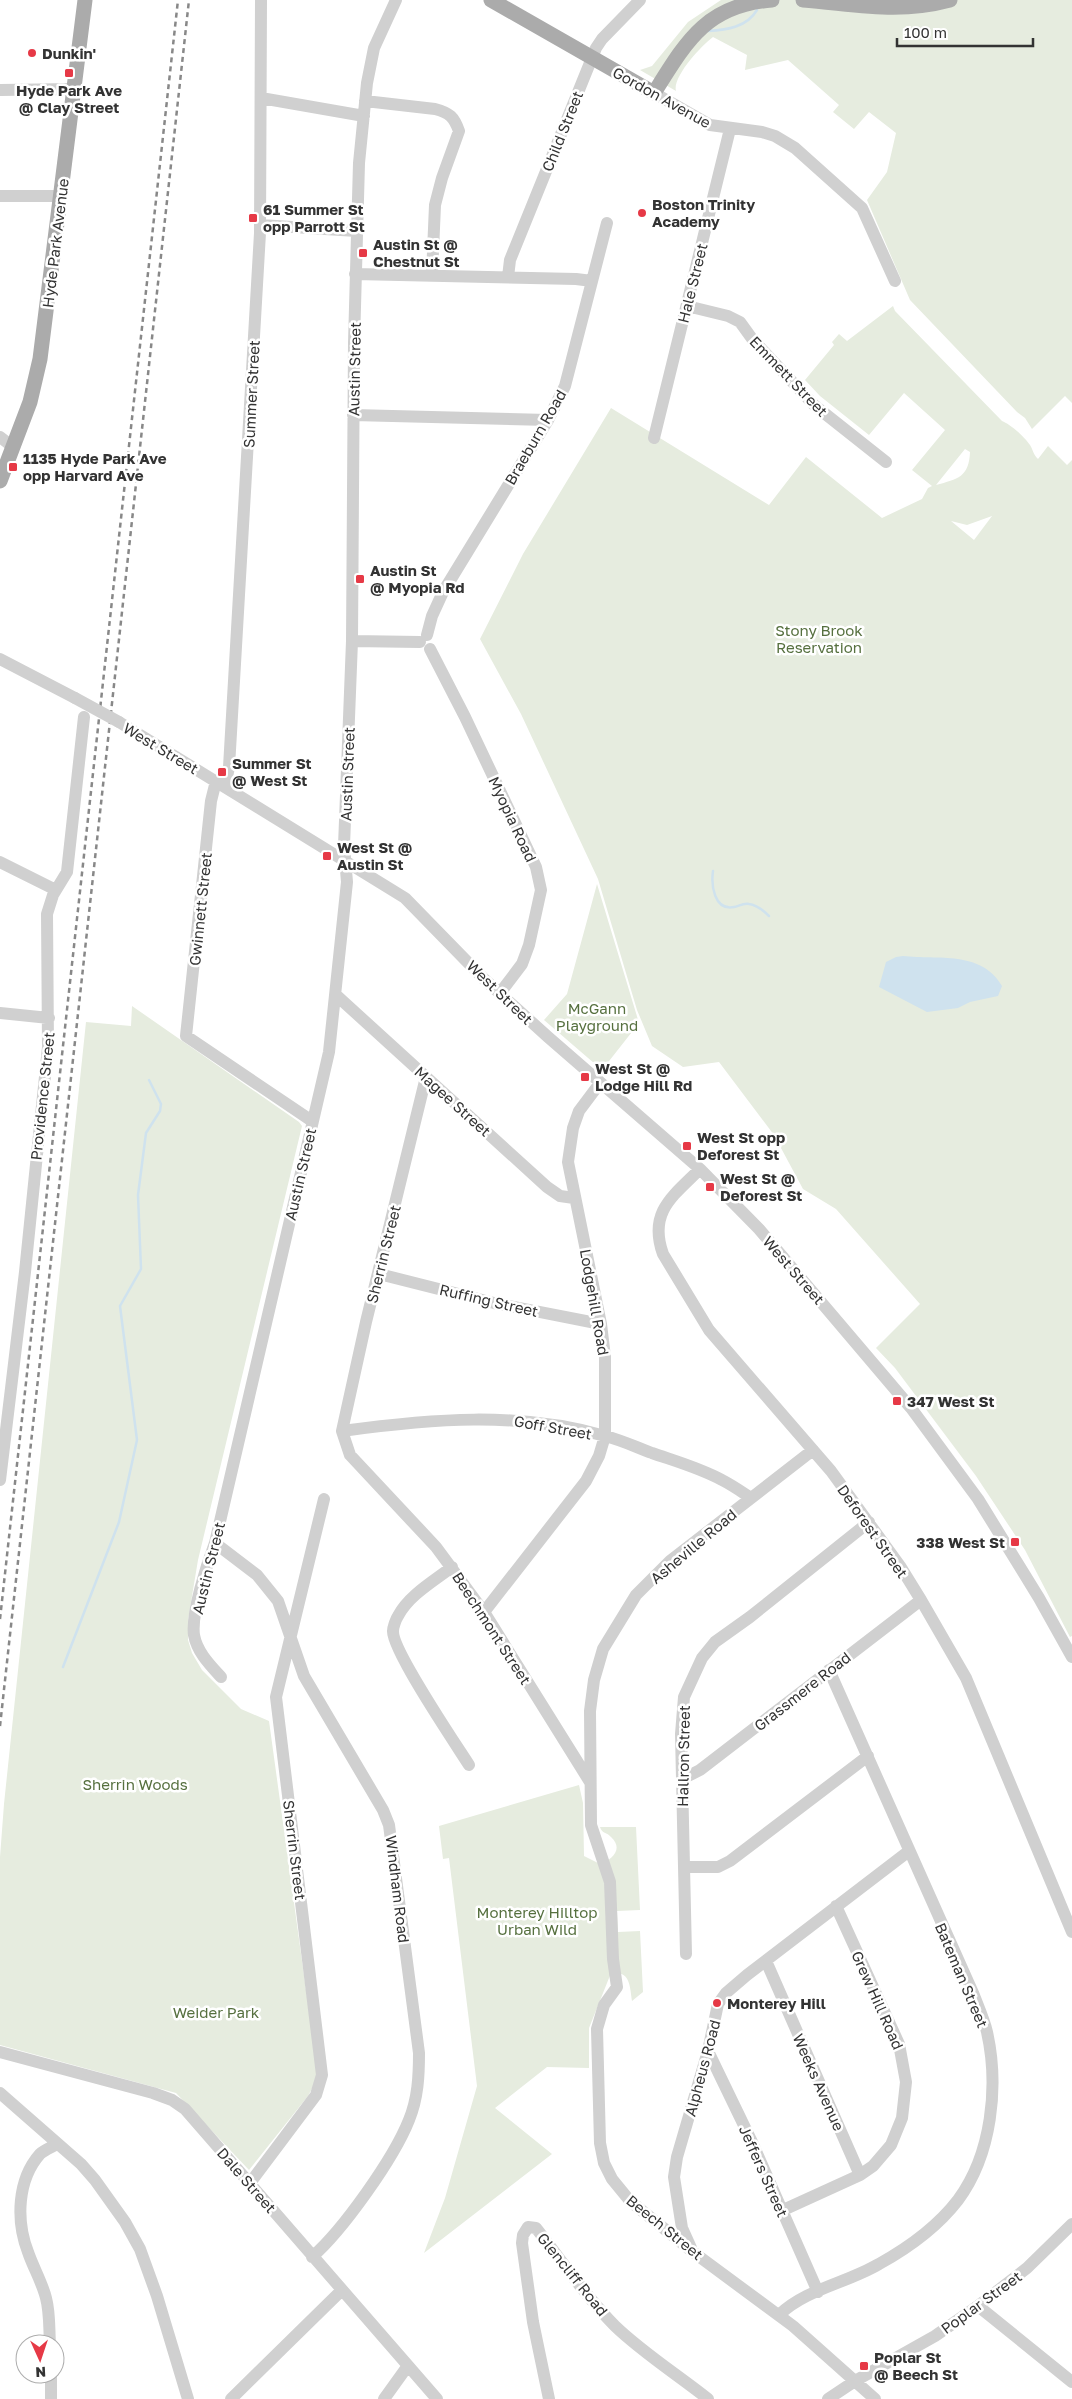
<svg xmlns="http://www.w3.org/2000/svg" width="1072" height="2399" font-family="'Golos Text',sans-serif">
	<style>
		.green { fill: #e6ecdf; fill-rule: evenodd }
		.water { fill: #cfe2ee }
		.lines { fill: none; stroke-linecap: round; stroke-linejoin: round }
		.stream { stroke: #cfe2ee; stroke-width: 2.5 }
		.minor { stroke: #d0d0d0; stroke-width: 12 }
		.major { stroke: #ababab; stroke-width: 15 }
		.rail { stroke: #888; stroke-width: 2.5; stroke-dasharray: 5 4; stroke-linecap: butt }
		.minor-bridge { stroke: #d0d0d0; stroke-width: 12 }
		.poi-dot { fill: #e63946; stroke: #fff; stroke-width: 2 }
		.labels { text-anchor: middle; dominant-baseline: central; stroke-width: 5; stroke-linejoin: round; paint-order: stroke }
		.poi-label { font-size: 15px; font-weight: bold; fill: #333; stroke: #fff; text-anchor: start }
		.street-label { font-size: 15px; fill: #333; stroke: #fff }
		.park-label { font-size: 15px; fill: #56703f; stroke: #fff }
	</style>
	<rect width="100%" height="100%" fill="#fff"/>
	<!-- green -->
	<path class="green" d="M 721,0 L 1072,0 L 1072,403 L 1065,396 L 1032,429 L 1025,418 L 1017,412 L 910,300 L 867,200 L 887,172 L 896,133 L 869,112 L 854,129 L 833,112 L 839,105 L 788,60 L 745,70 L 747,55 L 713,37 C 702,45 672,77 676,91 L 640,70 L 652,66 L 688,22 Z
		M 893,306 L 895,311 L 1002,421 C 1010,424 1025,437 1030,445 C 1033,450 1033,454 1038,459 L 1048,446 L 1067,465 L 1072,460 L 1072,1636 L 1070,1637 L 1025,1550 L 976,1476 L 895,1368 L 876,1348 L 920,1304 L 836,1209 L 803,1189 L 774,1135 L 719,1062 L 683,1067 L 652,1046 L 637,1010 L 598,879 L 521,714 L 480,639 L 523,554 L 611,408 L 769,505 L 806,457 L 882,518 L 922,499 L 928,488 L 932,486 L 912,470 L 945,430 L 904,393 L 869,435 L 820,396 L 805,380 L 834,345 L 832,342 L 839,334 L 847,341 ZM 965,449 L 970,452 C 969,477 958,479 936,485 ZM 992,516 L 974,540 L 951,521 L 967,525 Z
		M 597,884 L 639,1023 L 602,1070 L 544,1020 L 567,994 Z
		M 132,1006 L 299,1122 L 302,1126 L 198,1560 L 188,1620 L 188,1640 L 192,1653 L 202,1670 L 241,1709 L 269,1721 L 317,2070 L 315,2083 L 308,2096 L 249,2170 L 176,2093 L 0,2045 L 0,1857 L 4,1804 L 86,1022 L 131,1026 Z
		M 579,1785 L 583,1803 L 584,1856 L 600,1864 C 612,1860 624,1849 611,1837 C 607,1832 602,1834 600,1827 L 636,1827 L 640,1910 L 617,1911 L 618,1932 L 640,1931 L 643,1992 L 632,2001 C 630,1986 630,1970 611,1973 L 589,2028 L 589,2068 L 547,2067 L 495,2108 L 552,2154 L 424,2253 L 445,2198 L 477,2086 L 449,1858 L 443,1859 L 439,1826 Z"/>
	<!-- water -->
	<path class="water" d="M 903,956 C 938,960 981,950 1002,986 L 998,996 L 970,1002 L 958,1008 L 927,1012 L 879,987 L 886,962 L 896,957 Z"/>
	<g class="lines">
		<!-- stream -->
		<path class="stream" d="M 708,31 C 727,30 747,27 757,10
			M 713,871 C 711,885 714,911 734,907 C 739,906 743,903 749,904 C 757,905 764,911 769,916
			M 63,1667 L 119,1522 L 137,1440 L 120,1306 L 141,1269 L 138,1195 L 146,1133 L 160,1111 L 161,1104 L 149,1080"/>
		<!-- minor -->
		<path class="minor" d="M 0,90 L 74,89
			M 654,93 L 710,125 L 762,132 L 775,136 L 795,148 L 862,208 L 895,281
			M 261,98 L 364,116
			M 365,101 L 435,109 C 450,113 454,117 459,131 L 442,178 L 435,205 L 432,275
			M 0,196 L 61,196
			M 260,225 L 357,231
			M 355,274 L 576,279 L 592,281
			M 508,277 L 510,260 L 596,48 L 602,39 L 640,0
			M 687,306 L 728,316 L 740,322 L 753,340 L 814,405 L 886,462
			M 353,415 L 548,420
			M 0,437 L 13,447
			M 654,438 L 730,129
			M 427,635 L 432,616 L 443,592 L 548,420 L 565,386 L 607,223
			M 352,641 L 420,642
			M 430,649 L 465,717 L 536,867 L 541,890 L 529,945 L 522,964 L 500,993
			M 0,659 L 75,698
			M 119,722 L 405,898 L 484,979 L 548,1037 L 700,1169 L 759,1229 L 911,1408 L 978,1499 L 1039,1598 L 1072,1657
			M 216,781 L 211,801 L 186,1036 L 312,1121
			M 225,787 L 229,767 L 260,233 L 261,0
			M 0,862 L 56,890
			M 336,995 L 547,1187 L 560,1196 L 574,1198
			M 0,1013 L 49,1018
			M 700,1169 C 673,1196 648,1212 663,1254 L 709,1330 L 831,1471 L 900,1566 L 921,1600 L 966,1678 L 1072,1932
			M 379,1274 L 494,1303 L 601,1324
			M 342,1431 L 350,1455 L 436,1547 L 484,1612 L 590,1782
			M 342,1431 C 430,1419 518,1411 605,1436 C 621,1440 636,1447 652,1453 C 675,1461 700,1468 722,1480 C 732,1485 742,1492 751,1498
			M 342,1431 L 366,1322 L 426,1077
			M 813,1450 L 670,1561 L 636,1595 L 603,1649 L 594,1680 L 590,1711 L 591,1825 L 610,1882 L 613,1959 L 617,1987 L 604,2005 L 597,2029 L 600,2143 L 604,2163 L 612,2179 L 630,2201 L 693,2252 L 793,2326 L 875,2399
			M 0,1480 L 25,1272 L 48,1047 L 47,914 L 53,895 L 67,872 L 84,717
			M 215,1543 L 257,1575 L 278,1601 L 304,1676 L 383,1810 L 389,1825 L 419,2053 C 419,2076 418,2098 409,2120 C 394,2158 343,2230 312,2257
			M 452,1567 C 434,1581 409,1595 398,1616 C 396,1619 393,1627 393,1631 C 392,1650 455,1743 469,1765
			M 484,1612 L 586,1481 L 599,1456 L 605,1436 L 605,1357 L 601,1324 L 568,1162 L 573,1128 L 579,1111 L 600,1083
			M 221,1677 C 210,1665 197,1652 194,1635 C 191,1613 207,1564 215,1543 L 329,1052 L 347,882 L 344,846 L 352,641 L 354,343 L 359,163 L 367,83 L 374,48 L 396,0
			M 682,1779 L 700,1770 L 921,1600
			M 685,1867 L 718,1867 L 730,1861 L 868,1756
			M 686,1954 L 681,1734 L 684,1697 L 702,1658 L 715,1642 L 750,1617 L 869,1522
			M 766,1961 L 860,2175
			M 708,2051 L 751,2140 L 818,2292
			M 0,2052 L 153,2093 L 172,2100 L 185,2109 L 437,2399
			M 0,2093 L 81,2164 L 95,2180 L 125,2222 L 140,2249 L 157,2296 L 188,2399
			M 250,2183 L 316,2095 L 322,2075 L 276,1697 L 324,1499
			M 781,2211 L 860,2175 L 873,2166 L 891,2145 L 902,2118 L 906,2082 L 899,2044 L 836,1906
			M 691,2248 L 682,2228 L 674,2177 L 677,2157 L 708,2051 L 718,2004 L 726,1993 L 747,1975 L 909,1851
			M 978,2306 L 1072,2382
			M 779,2315 C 806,2289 847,2283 879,2264 C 908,2248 938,2226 958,2200 C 992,2154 999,2086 987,2032 C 984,2019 978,2006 973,1993 L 829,1670
			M 50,2344 C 49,2329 50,2313 46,2298 C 42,2282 33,2267 28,2252 C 16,2221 17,2180 40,2154 C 44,2150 52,2147 57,2144
			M 51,2374 L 51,2399
			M 231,2399 L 341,2291
			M 384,2399 L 407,2367
			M 549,2399 L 533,2322 L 522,2243 L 523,2235 L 528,2227 L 536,2228 C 562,2261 586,2297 615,2326 C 643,2353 678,2375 708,2399
			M 828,2399 L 855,2381 L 935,2336 L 978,2306 L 1027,2268 L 1072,2224"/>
		<!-- major -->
		<path class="major" d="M 491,0 L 654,93 C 686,42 706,5 772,0
			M 803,0 C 856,4 898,14 950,0
			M 0,481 L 30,402 L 40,359 L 85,0"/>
		<!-- rail -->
		<path class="rail" d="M 0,1619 L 178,0
			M 0,1726 L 189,0"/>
		<!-- minor-bridge -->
		<path class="minor-bridge" d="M 75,698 L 119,722"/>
	</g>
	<!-- markers -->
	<g class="poi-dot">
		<circle cx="32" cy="53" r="5"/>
		<rect x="64" y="68" width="10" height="10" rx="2.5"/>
		<circle cx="642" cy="213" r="5"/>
		<rect x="248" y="213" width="10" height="10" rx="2.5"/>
		<rect x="358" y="248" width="10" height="10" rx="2.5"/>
		<rect x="8" y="462" width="10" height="10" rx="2.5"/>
		<rect x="355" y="574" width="10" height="10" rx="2.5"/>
		<rect x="217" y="767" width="10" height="10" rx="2.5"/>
		<rect x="322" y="851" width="10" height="10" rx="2.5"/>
		<rect x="580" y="1072" width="10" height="10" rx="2.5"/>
		<rect x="682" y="1141" width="10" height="10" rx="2.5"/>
		<rect x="705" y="1182" width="10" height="10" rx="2.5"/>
		<rect x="892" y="1396" width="10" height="10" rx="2.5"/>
		<rect x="1010" y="1537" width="10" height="10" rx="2.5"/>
		<circle cx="717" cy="2003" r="5"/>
		<rect x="859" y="2361" width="10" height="10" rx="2.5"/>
	</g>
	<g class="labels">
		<!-- poi labels -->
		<g class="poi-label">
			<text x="42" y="53">Dunkin'</text>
			<text x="69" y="90" text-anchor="middle">Hyde Park Ave<tspan x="69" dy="17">@ Clay Street</tspan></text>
			<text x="652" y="204">Boston Trinity<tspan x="652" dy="17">Academy</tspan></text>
			<text x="263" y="209">61 Summer St<tspan x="263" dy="17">opp Parrott St</tspan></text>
			<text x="373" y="244">Austin St @<tspan x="373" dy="17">Chestnut St</tspan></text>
			<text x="23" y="458">1135 Hyde Park Ave<tspan x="23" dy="17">opp Harvard Ave</tspan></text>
			<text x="370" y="570">Austin St<tspan x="370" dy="17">@ Myopia Rd</tspan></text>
			<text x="232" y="763">Summer St<tspan x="232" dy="17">@ West St</tspan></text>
			<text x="337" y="847">West St @<tspan x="337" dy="17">Austin St</tspan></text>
			<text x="595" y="1068">West St @<tspan x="595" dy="17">Lodge Hill Rd</tspan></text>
			<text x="697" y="1137">West St opp<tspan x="697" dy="17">Deforest St</tspan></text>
			<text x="720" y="1178">West St @<tspan x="720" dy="17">Deforest St</tspan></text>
			<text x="907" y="1401">347 West St</text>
			<text x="1005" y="1542" text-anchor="end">338 West St</text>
			<text x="727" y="2003">Monterey Hill</text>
			<text x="874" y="2357">Poplar St<tspan x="874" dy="17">@ Beech St</tspan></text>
		</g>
		<!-- street labels -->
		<g class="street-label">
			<text transform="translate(662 97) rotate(29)">Gordon Avenue</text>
			<text transform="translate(562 131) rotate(-68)">Child Street</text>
			<text transform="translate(55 243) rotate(-83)">Hyde Park Avenue</text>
			<text transform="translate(692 283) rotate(-76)">Hale Street</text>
			<text transform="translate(354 369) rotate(-89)">Austin Street</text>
			<text transform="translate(789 376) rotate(46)">Emmett Street</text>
			<text transform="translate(251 394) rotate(-87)">Summer Street</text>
			<text transform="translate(535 437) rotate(-60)">Braeburn Road</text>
			<text transform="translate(161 748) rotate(31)">West Street</text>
			<text transform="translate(347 774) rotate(-88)">Austin Street</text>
			<text transform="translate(513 819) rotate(65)">Myopia Road</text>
			<text transform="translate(200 909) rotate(-84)">Gwinnett Street</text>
			<text transform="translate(500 992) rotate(44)">West Street</text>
			<text transform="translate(42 1096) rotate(-84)">Providence Street</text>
			<text transform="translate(453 1101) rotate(42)">Magee Street</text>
			<text transform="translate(300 1174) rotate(-77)">Austin Street</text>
			<text transform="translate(383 1254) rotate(-76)">Sherrin Street</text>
			<text transform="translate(794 1270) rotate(49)">West Street</text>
			<text transform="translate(489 1300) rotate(13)">Ruffing Street</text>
			<text transform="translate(595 1302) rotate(80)">Lodgehill Road</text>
			<text transform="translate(553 1427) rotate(10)">Goff Street</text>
			<text transform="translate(873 1531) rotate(55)">Deforest Street</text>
			<text transform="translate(693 1546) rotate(-40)">Asheville Road</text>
			<text transform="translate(208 1568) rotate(-76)">Austin Street</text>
			<text transform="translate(492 1628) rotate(57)">Beechmont Street</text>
			<text transform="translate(802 1691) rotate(-38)">Grassmere Road</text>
			<text transform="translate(683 1756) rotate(-89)">Hallron Street</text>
			<text transform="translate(295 1850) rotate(83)">Sherrin Street</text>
			<text transform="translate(398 1889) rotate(83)">Windham Road</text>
			<text transform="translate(962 1975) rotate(67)">Bateman Street</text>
			<text transform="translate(878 2000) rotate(66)">Grew Hill Road</text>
			<text transform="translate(702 2068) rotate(-75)">Alpheus Road</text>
			<text transform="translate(819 2082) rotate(66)">Weeks Avenue</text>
			<text transform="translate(764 2171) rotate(66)">Jeffers Street</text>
			<text transform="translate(247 2180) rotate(49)">Dale Street</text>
			<text transform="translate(665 2227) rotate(39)">Beech Street</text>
			<text transform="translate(573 2274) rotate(51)">Glencliff Road</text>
			<text transform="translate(981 2302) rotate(-36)">Poplar Street</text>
		</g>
		<!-- park labels -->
		<g class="park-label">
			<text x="819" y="630">Stony Brook<tspan x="819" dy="17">Reservation</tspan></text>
			<text x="597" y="1008">McGann<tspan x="597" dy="17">Playground</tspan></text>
			<text x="135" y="1784">Sherrin Woods</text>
			<text x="537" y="1912">Monterey Hilltop<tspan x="537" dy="17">Urban Wild</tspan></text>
			<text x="216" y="2012">Weider Park</text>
		</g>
	</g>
	<!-- north arrow -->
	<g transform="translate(40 2359) rotate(177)"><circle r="24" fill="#ffffff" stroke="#adadad"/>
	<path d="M0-4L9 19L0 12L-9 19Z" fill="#e63946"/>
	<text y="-8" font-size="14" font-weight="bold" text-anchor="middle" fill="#333333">N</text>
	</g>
	<!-- scale -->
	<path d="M897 38v8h136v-8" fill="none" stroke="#333333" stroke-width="2.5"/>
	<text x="904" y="38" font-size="15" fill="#333333" stroke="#ffffff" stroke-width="4" paint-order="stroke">100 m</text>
</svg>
